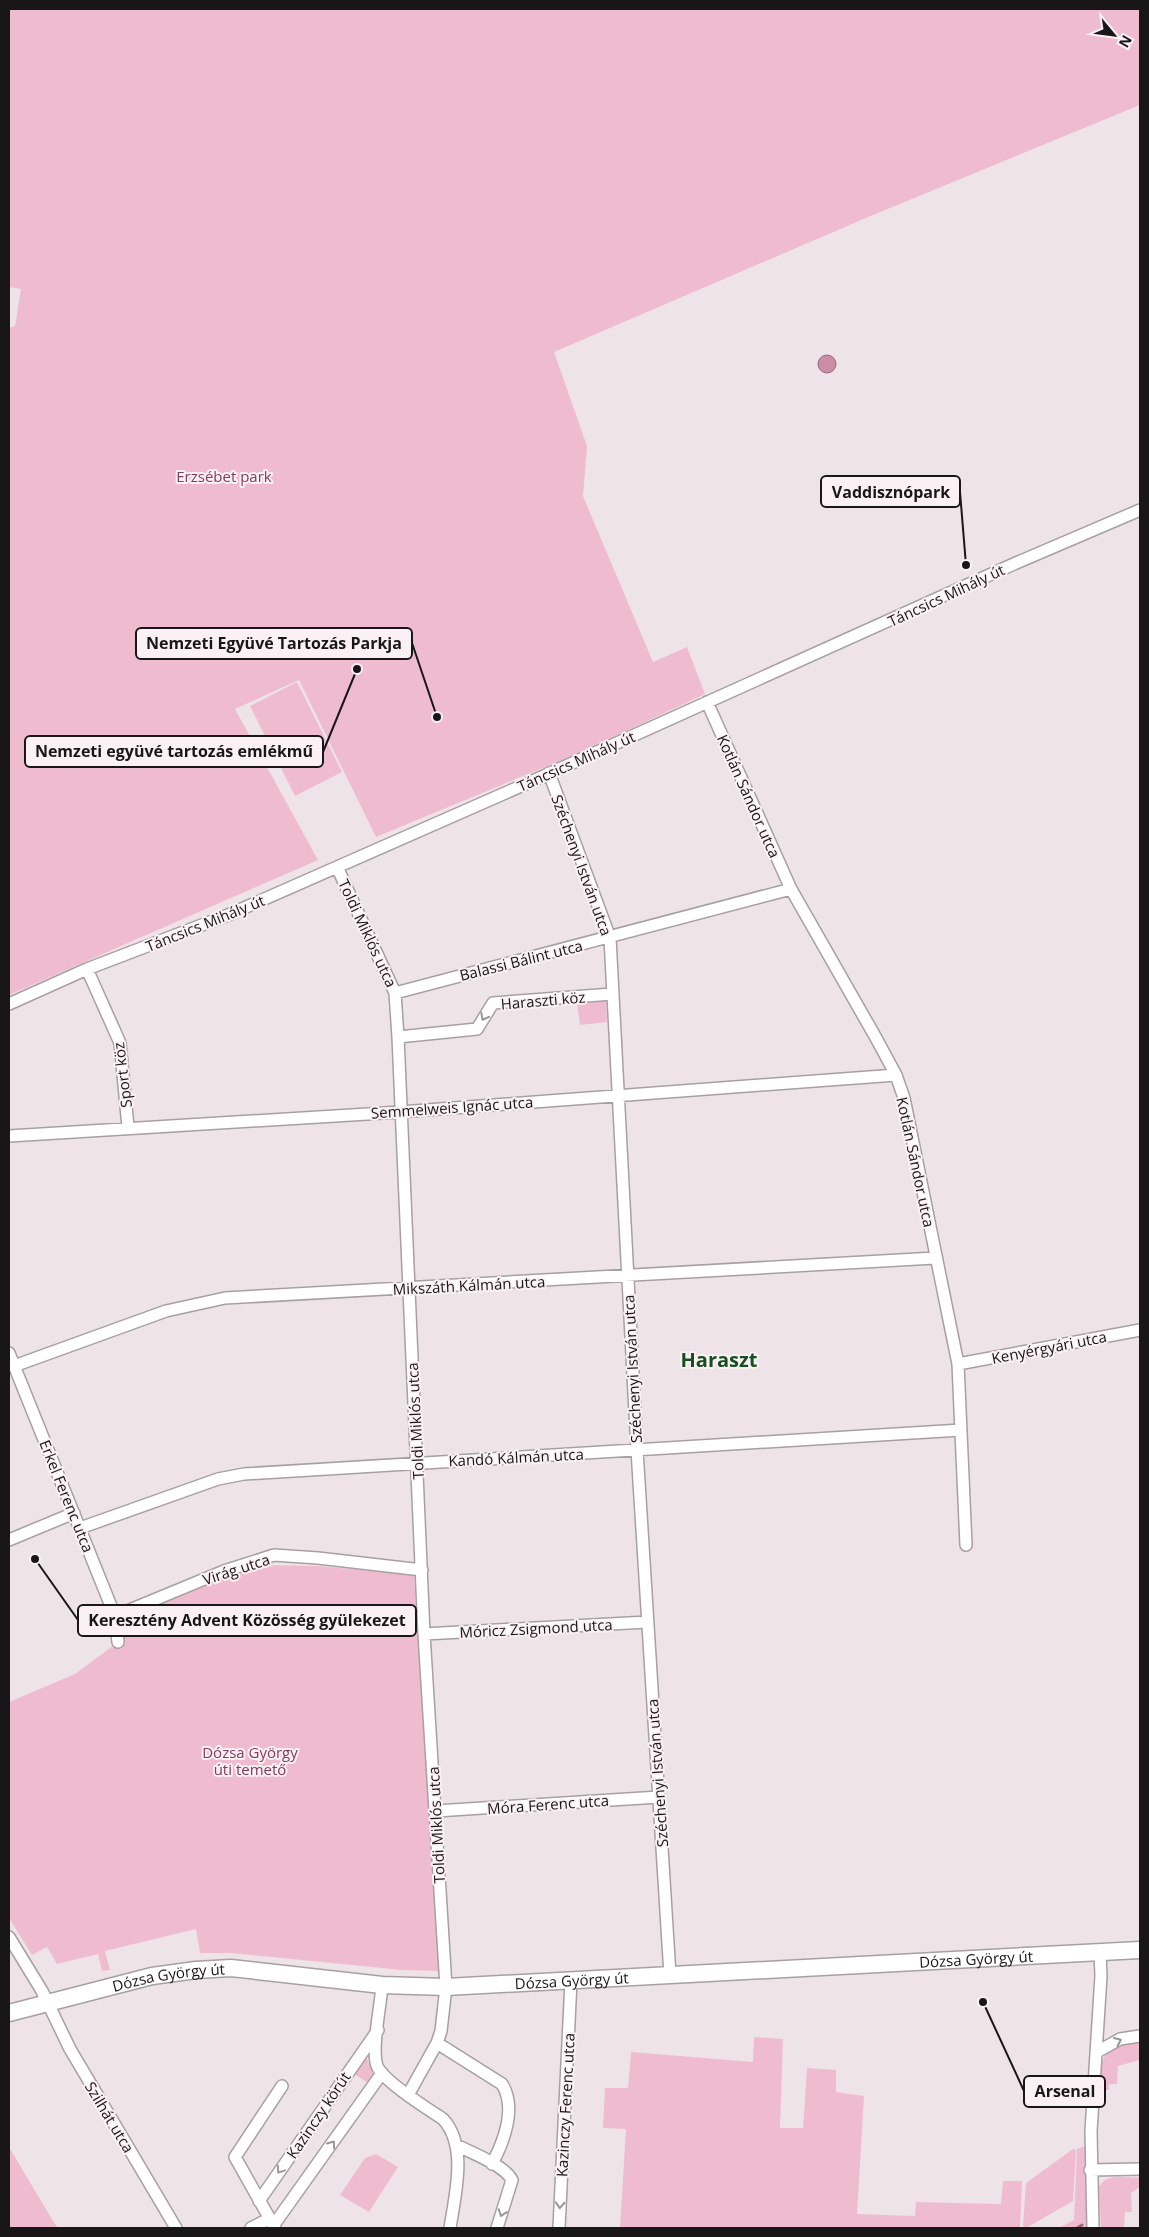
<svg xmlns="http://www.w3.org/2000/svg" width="1149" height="2237" font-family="'Open Sans',sans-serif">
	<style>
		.green { fill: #efbccf }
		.water { fill: #ca8da4; stroke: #95697a }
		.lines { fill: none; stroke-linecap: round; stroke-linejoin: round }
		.stream { stroke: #95697a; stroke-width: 3 }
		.street-casing { stroke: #a89fa2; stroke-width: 14 }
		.secondary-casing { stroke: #a89fa2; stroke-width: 19 }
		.street { stroke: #fff; stroke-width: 11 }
		.secondary { stroke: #fff; stroke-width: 16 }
		.oneway { stroke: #989697 }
		.labels { text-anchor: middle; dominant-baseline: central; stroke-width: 4; stroke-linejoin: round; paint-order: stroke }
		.park-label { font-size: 15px; fill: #853a5b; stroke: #fbf1f5 }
		.street-label { font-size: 15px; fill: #191617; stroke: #fbf1f5 }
		.district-label { font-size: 20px; font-weight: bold; fill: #15501e; stroke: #fbf1f5 }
		.leader { fill: none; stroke: #191617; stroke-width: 2 }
		.callout-dot { fill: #191617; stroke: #fbf1f5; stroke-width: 2 }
		.callout { fill: #fbf1f5; stroke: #191617; stroke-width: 2 }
		.callout-label { font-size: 16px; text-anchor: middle; font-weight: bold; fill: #191617 }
	</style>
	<rect width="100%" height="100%" fill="#eee4e8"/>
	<!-- green -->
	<path class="green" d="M 9,9 L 1140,9 L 1140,105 L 873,215 L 554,352 L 587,446 L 583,496 L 653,662 L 687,647 L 705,694 L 574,755 L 376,837 L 299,680 L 235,709 L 318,860 L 9,995 L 9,328 L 15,326 L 21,289 L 9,287 Z
		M 297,682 L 342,772 L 295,796 L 250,706 Z
		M 606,1000 L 607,1022 L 580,1025 L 577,1003 Z
		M 260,1565 L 318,1566 L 414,1575 L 439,1971 L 402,1970 L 231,1953 L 200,1953 L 196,1929 L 105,1951 L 110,1970 L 102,1971 L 98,1954 L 57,1964 L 47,1947 L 32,1955 L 9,1918 L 9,1702 L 75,1674 L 121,1640 L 121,1620 Z
		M 754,2037 L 783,2039 L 780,2128 L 803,2128 L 807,2068 L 836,2070 L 836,2092 L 864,2096 L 857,2214 L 915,2216 L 916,2202 L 1001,2204 L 1003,2181 L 1022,2181 L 1020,2228 L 620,2228 L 626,2129 L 603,2128 L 605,2088 L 628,2088 L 631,2052 L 753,2062 Z
		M 1140,2039 L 1140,2060 L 1118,2066 L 1117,2084 L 1109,2084 L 1109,2090 L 1103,2090 L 1103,2081 L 1099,2080 C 1102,2047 1112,2047 1140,2039 Z
		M 366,2056 L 373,2074 L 368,2083 L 353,2073 Z
		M 1085,2146 L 1087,2228 L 1059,2228 L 1074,2220 L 1077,2149 Z
		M 9,2147 L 53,2221 L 58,2228 L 9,2228 Z
		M 1073,2149 L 1076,2150 L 1073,2201 L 1026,2228 L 1023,2226 L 1026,2183 Z
		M 376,2154 L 398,2167 L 369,2212 L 340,2195 L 365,2158 Z
		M 1140,2177 L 1140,2187 L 1131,2193 L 1132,2212 L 1125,2212 L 1124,2228 L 1101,2228 L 1099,2187 C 1107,2172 1125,2179 1140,2177 Z"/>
	<!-- water -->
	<path class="water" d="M818 364a9 9 0 1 1 18 0a9 9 0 1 1-18 0Z"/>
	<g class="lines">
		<!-- stream -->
		<path class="stream" d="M 1077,2228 L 1082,2225"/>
		<defs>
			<path id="street" d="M 707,702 L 791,889 L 876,1038 L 896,1075 L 904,1098 L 958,1364 L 966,1545
				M 549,773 L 610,938 L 637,1450 L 670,1975
				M 337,867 L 395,993 L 398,1037 L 424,1634 L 446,1987 L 441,2031 L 437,2043 L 408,2095
				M 87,969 L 120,1043 L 128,1127
				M 395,993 L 791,889
				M 9,1004 L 87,969 L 228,915 L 537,779 L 1016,563 L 1140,510
				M 398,1037 L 477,1029 L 493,1003 L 612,994
				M 9,1136 L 400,1112 L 896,1075
				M 9,1353 L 115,1616 L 118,1642
				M 958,1364 L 1140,1330
				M 14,1366 L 166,1311 L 225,1298 L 935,1258
				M 80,1528 L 218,1479 L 244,1474 L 961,1430
				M 9,1540 L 74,1513
				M 115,1616 L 224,1571 L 274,1555 L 318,1558 L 422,1570
				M 424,1634 L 647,1622
				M 436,1811 L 659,1797
				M 9,1937 L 42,1991 L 70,2049 L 176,2228
				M 382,1985 C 381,2005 371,2048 377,2066 C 383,2081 428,2109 443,2119 C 468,2146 455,2195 450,2228
				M 437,2043 L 502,2084 C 517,2108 504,2141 492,2164
				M 1097,2052 L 1120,2039 L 1140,2036
				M 456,2145 C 472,2153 504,2165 512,2180 L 497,2228
				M 1090,2170 L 1140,2169
				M 259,2201 L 378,2030
				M 273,2226 L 382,2073
				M 251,2228 L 269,2219
				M 275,2228 L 235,2157 L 282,2086
				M 559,2228 L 571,1981
				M 1093,2228 L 1091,2131 L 1101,1976 L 1100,1952"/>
			<g id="secondary">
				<path id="s1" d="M 9,2013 L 152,1976 L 196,1970 L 231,1968 L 382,1985 L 446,1987 L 1140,1950"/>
			</g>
		</defs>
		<!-- street casing -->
		<use href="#street" class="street-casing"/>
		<!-- secondary casing -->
		<use href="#secondary" class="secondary-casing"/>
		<!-- street -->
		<use href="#street" class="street"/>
		<!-- secondary -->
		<use href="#secondary" class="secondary"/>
	</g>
	<!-- one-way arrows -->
	<defs><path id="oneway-chevron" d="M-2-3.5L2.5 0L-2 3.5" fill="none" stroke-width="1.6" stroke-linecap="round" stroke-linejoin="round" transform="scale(1.25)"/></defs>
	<g class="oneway">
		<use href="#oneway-chevron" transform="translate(484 1017) rotate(118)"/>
		<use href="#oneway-chevron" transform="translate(1118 2041) rotate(-25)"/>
		<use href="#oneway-chevron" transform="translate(332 2144) rotate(-55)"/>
		<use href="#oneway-chevron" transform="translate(280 2170) rotate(124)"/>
		<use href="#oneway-chevron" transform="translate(560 2205) rotate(93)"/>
		<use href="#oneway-chevron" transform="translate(502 2213) rotate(109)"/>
	</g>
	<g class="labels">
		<!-- park labels -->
		<g class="park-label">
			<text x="224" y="476">Erzsébet park</text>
			<text x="250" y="1752">Dózsa György<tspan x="250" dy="17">úti temető</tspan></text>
		</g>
		<!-- street labels -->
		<g class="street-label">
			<text transform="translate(946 595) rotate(-25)">Táncsics Mihály út</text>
			<text transform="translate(576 761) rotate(-24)">Táncsics Mihály út</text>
			<text transform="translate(749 796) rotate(66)">Kotlán Sándor utca</text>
			<text transform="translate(582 865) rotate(70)">Széchenyi István utca</text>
			<text transform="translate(205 923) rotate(-22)">Táncsics Mihály út</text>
			<text transform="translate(368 933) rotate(65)">Toldi Miklós utca</text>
			<text transform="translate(521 960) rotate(-14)">Balassi Bálint utca</text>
			<text transform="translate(543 1000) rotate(-5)">Haraszti köz</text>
			<text transform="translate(122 1075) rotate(-97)">Sport köz</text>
			<text transform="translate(452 1107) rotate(-4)">Semmelweis Ignác utca</text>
			<text transform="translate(916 1162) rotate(78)">Kotlán Sándor utca</text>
			<text transform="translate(469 1285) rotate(-3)">Mikszáth Kálmán utca</text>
			<text transform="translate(1049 1347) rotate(-11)">Kenyérgyári utca</text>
			<text transform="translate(632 1369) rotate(-93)">Széchenyi István utca</text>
			<text transform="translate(415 1421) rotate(-93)">Toldi Miklós utca</text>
			<text transform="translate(516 1457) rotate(-3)">Kandó Kálmán utca</text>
			<text transform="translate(67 1496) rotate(68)">Erkel Ferenc utca</text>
			<text transform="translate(236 1569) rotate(-18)">Virág utca</text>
			<text transform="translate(536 1628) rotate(-3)">Móricz Zsigmond utca</text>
			<text transform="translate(657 1773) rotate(-94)">Széchenyi István utca</text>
			<text transform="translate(548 1804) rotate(-4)">Móra Ferenc utca</text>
			<text transform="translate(436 1825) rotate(-93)">Toldi Miklós utca</text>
			<text stroke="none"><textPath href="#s1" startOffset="974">Dózsa György út</textPath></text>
			<text stroke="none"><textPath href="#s1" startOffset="164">Dózsa György út</textPath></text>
			<text stroke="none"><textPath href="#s1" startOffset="569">Dózsa György út</textPath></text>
			<text transform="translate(565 2105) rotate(-87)">Kazinczy Ferenc utca</text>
			<text transform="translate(318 2115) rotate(-56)">Kazinczy körút</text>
			<text transform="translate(110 2117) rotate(59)">Szilhát utca</text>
		</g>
		<!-- district labels -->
		<g class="district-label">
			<text x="719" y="1359">Haraszt</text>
		</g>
	</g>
	<!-- callouts -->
	<path class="leader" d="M966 565L960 492M437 717L412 643M357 669L323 752M35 1559L78 1620M983 2002L1024 2091"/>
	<g class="callout-dot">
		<circle cx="966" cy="565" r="5"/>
		<circle cx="437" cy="717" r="5"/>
		<circle cx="357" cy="669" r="5"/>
		<circle cx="35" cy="1559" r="5"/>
		<circle cx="983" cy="2002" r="5"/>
	</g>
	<g class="callout">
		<rect x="821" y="476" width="139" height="31" rx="5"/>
		<rect x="136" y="628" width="276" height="31" rx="5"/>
		<rect x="25" y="736" width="298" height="31" rx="5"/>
		<rect x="78" y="1605" width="338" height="31" rx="5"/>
		<rect x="1024" y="2076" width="81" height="31" rx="5"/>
	</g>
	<g class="callout-label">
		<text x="891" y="498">Vaddisznópark</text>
		<text x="274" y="649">Nemzeti Együvé Tartozás Parkja</text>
		<text x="174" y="757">Nemzeti együvé tartozás emlékmű</text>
		<text x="247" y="1626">Keresztény Advent Közösség gyülekezet</text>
		<text x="1065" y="2097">Arsenal</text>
	</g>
	<!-- border -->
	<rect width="1149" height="2237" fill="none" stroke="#191617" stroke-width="20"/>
	<!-- north arrow -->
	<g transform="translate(1114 35) rotate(119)" stroke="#fbf1f5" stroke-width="4" paint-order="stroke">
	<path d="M0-4L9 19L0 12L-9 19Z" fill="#191617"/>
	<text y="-8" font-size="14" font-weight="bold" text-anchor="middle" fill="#191617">N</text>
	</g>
</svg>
